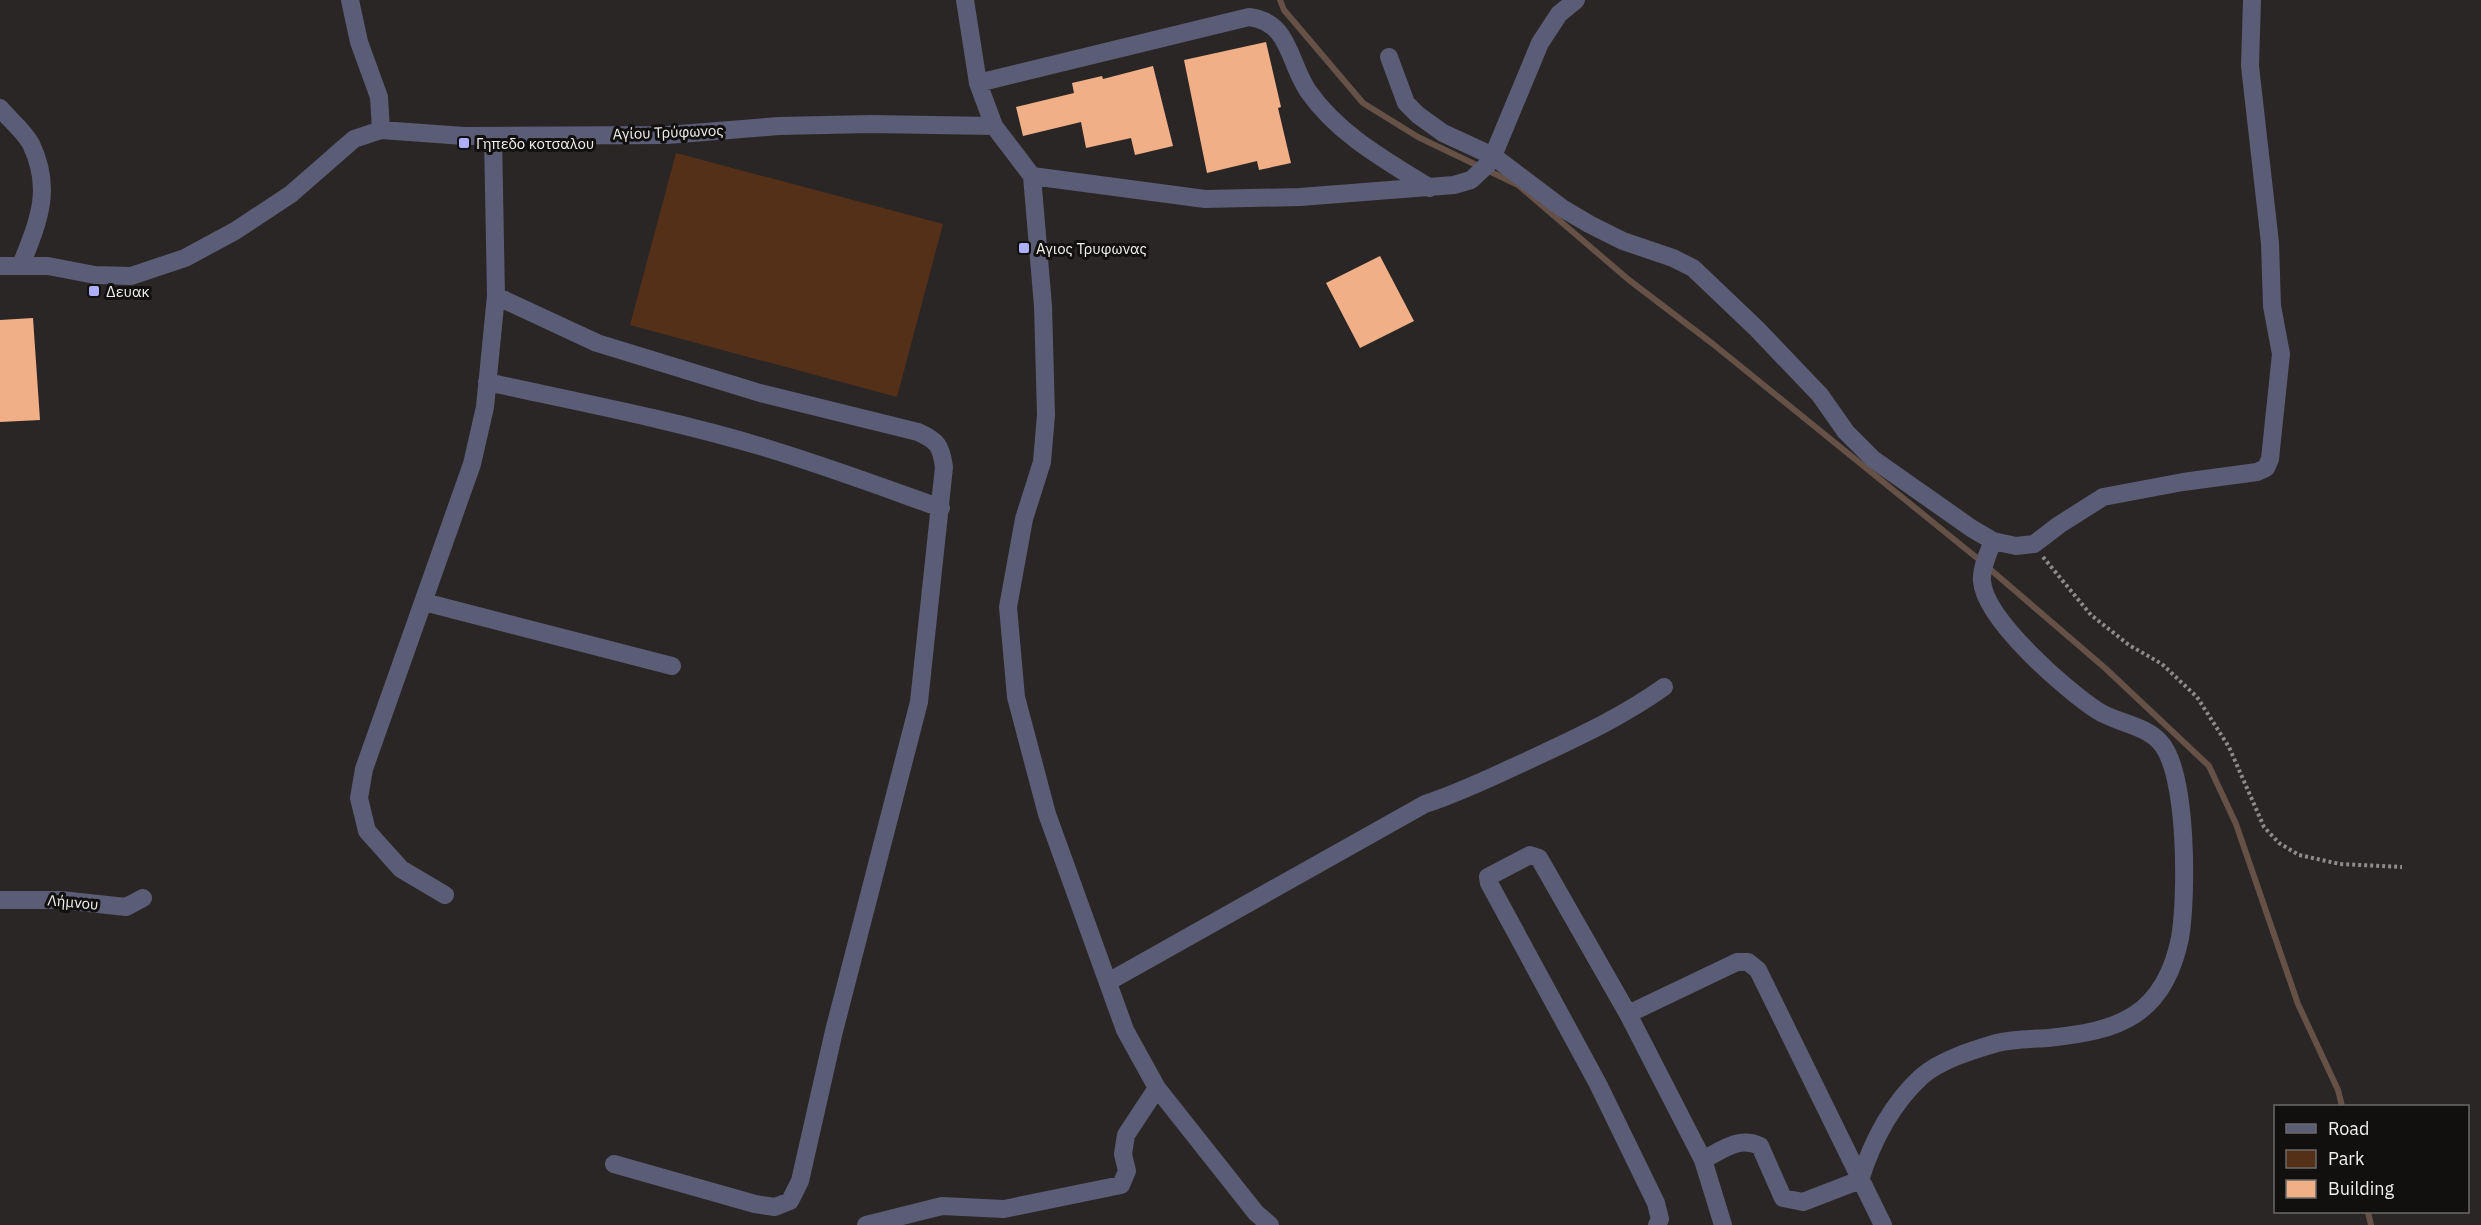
<svg xmlns="http://www.w3.org/2000/svg" width="2481" height="1225" font-family="'IBM Plex Sans',sans-serif">
	<style>
		.green { fill: #553018 }
		.lines { fill: none; stroke-linecap: round; stroke-linejoin: round }
		.stream { stroke: #665147; stroke-width: 6 }
		.building { fill: #f1af87 }
		.path { stroke: #8e8b8a; stroke-width: 4; stroke-dasharray: 3 3; stroke-linecap: butt }
		.street { stroke: #5b5c76; stroke-width: 18 }
		.poi-dot { fill: #aeaefb; stroke: #11100f; stroke-width: 2 }
		.labels { text-anchor: middle; dominant-baseline: central; stroke-width: 6; stroke-linejoin: round; paint-order: stroke }
		.street-label { font-size: 15px; fill: #f1efee; stroke: #11100f }
		.poi-label { font-size: 15px; fill: #f1efee; stroke: #11100f; text-anchor: start }
	</style>
	<rect width="100%" height="100%" fill="#2a2625"/>
	<!-- green -->
	<path class="green" d="M 676,153 L 943,224 L 897,397 L 630,325 Z"/>
	<g class="lines">
		<!-- stream -->
		<path class="stream" d="M 1280,0 L 1284,10 L 1363,103 L 1418,137 L 1518,185 L 1629,280 L 1713,344 L 1977,558 L 2105,668 L 2209,766 L 2236,824 L 2298,1004 L 2338,1090 L 2342,1106
			M 2368,1212 L 2371,1225"/>
	</g>
	<!-- building -->
	<path class="building" d="M 1266,42 L 1281,107 L 1278,108 L 1291,163 L 1259,170 L 1257,161 L 1207,173 L 1184,60 Z
		M 1153,66 L 1173,146 L 1135,155 L 1131,138 L 1086,148 L 1081,122 L 1023,136 L 1016,107 L 1074,93 L 1072,83 L 1102,76 L 1103,79 Z
		M 1380,256 L 1414,321 L 1360,348 L 1326,283 Z
		M 33,318 L 40,420 L 0,422 L 0,320 Z"/>
	<g class="lines">
		<!-- path -->
		<path class="path" d="M 2043,557 L 2091,615 L 2129,645 L 2162,664 L 2197,697 L 2229,747 L 2264,827 L 2279,843 L 2299,855 L 2340,864 L 2402,867"/>
		<!-- street -->
		<path class="street" d="M 350,0 L 359,42 L 379,97 L 381,130
			M 965,0 L 978,83 L 994,126
			M 1389,57 L 1406,103 L 1418,115 L 1443,133 L 1493,156 L 1562,208 L 1589,224 L 1623,241 L 1673,258 L 1693,268 L 1757,329 L 1820,395 L 1846,432 L 1873,459 L 1971,528 L 1993,541 L 2016,546 L 2034,544 L 2059,525 L 2103,497 L 2183,482 L 2257,472 L 2266,468 L 2270,459 L 2281,354 L 2272,306 L 2270,243 L 2250,66 L 2252,0
			M 978,83 L 1249,17 C 1290,22 1288,61 1308,91 C 1339,135 1385,160 1430,188
			M 0,108 C 9,119 24,131 31,144 C 53,190 38,222 21,265
			M 1032,176 L 1205,199 L 1300,197 L 1454,185 L 1471,180 L 1487,165 L 1493,156 L 1540,43 L 1559,14 L 1576,0
			M 0,266 L 48,266 L 95,275 L 131,276 L 185,258 L 235,231 L 291,194 L 354,139 L 381,130 L 464,136 L 667,135 L 779,126 L 871,124 L 994,126 L 1032,176 L 1043,306 L 1046,415 L 1042,462 L 1024,519 L 1008,607 L 1016,697 L 1047,814 L 1125,1030 L 1157,1088 L 1256,1213 L 1270,1225
			M 496,296 L 597,343 L 760,393 L 918,432 C 938,441 941,446 944,467 L 919,702 L 834,1031 L 800,1181 L 790,1201 L 775,1207 L 755,1204 L 614,1164
			M 487,382 C 579,402 673,420 763,447 C 823,465 882,487 941,508
			M 424,602 L 672,666
			M 445,895 L 401,869 L 367,831 L 359,798 L 364,769 L 472,464 L 485,407 L 496,296 L 493,136
			M 0,900 L 61,900 L 126,907 L 143,898
			M 1108,982 L 1425,804 C 1462,792 1496,775 1531,759 C 1578,737 1622,717 1664,687
			M 1628,1014 L 1737,962 L 1748,962 L 1758,970 L 1883,1225
			M 1703,1160 C 1722,1150 1739,1136 1760,1146 L 1783,1198 L 1803,1202 L 1860,1180 C 1872,1142 1892,1104 1921,1077 C 1940,1060 1973,1050 1997,1043 C 2013,1039 2032,1039 2048,1038 C 2119,1031 2164,1016 2180,938 C 2187,898 2188,772 2160,742 C 2145,725 2117,723 2098,711 C 2066,690 1985,620 1982,581 C 1981,569 1988,553 1993,541
			M 866,1225 L 942,1206 L 1004,1209 L 1121,1185 L 1127,1171 L 1123,1154 L 1126,1135 L 1157,1088
			M 1657,1225 L 1660,1219 L 1656,1203 L 1598,1084 L 1489,883 L 1488,877 L 1530,855 L 1539,858 L 1628,1014 L 1703,1160 L 1723,1225"/>
	</g>
	<!-- markers -->
	<g class="poi-dot">
		<rect x="458" y="137" width="12" height="12" rx="3"/>
		<rect x="1018" y="242" width="12" height="12" rx="3"/>
		<rect x="88" y="285" width="12" height="12" rx="3"/>
	</g>
	<g class="labels">
		<!-- street labels -->
		<g class="street-label">
			<text transform="translate(668 132) rotate(-2)">Αγίου Τρύφωνος</text>
			<text transform="translate(73 902) rotate(5)">Λήμνου</text>
		</g>
		<!-- poi labels -->
		<g class="poi-label">
			<text x="476" y="143">Γηπεδο κοτσαλου</text>
			<text x="1036" y="248">Αγιος Τρυφωνας</text>
			<text x="106" y="291">Δευακ</text>
		</g>
	</g>
	<!-- legend -->
	<rect x="2274" y="1105" width="195" height="108" fill="#11100f" stroke="#6b6968" stroke-width="1.5"/>
	<rect x="2286" y="1124" width="30" height="9" fill="#5b5c76" stroke="#6b6968" stroke-width="1.5"/>
	<text x="2328" y="1135" font-size="18" fill="#f1efee">Road</text>
	<rect x="2286" y="1150" width="30" height="18" fill="#553018" stroke="#6b6968" stroke-width="1.5"/>
	<text x="2328" y="1165" font-size="18" fill="#f1efee">Park</text>
	<rect x="2286" y="1180" width="30" height="18" fill="#f1af87" stroke="#6b6968" stroke-width="1.5"/>
	<text x="2328" y="1195" font-size="18" fill="#f1efee">Building</text>
</svg>
